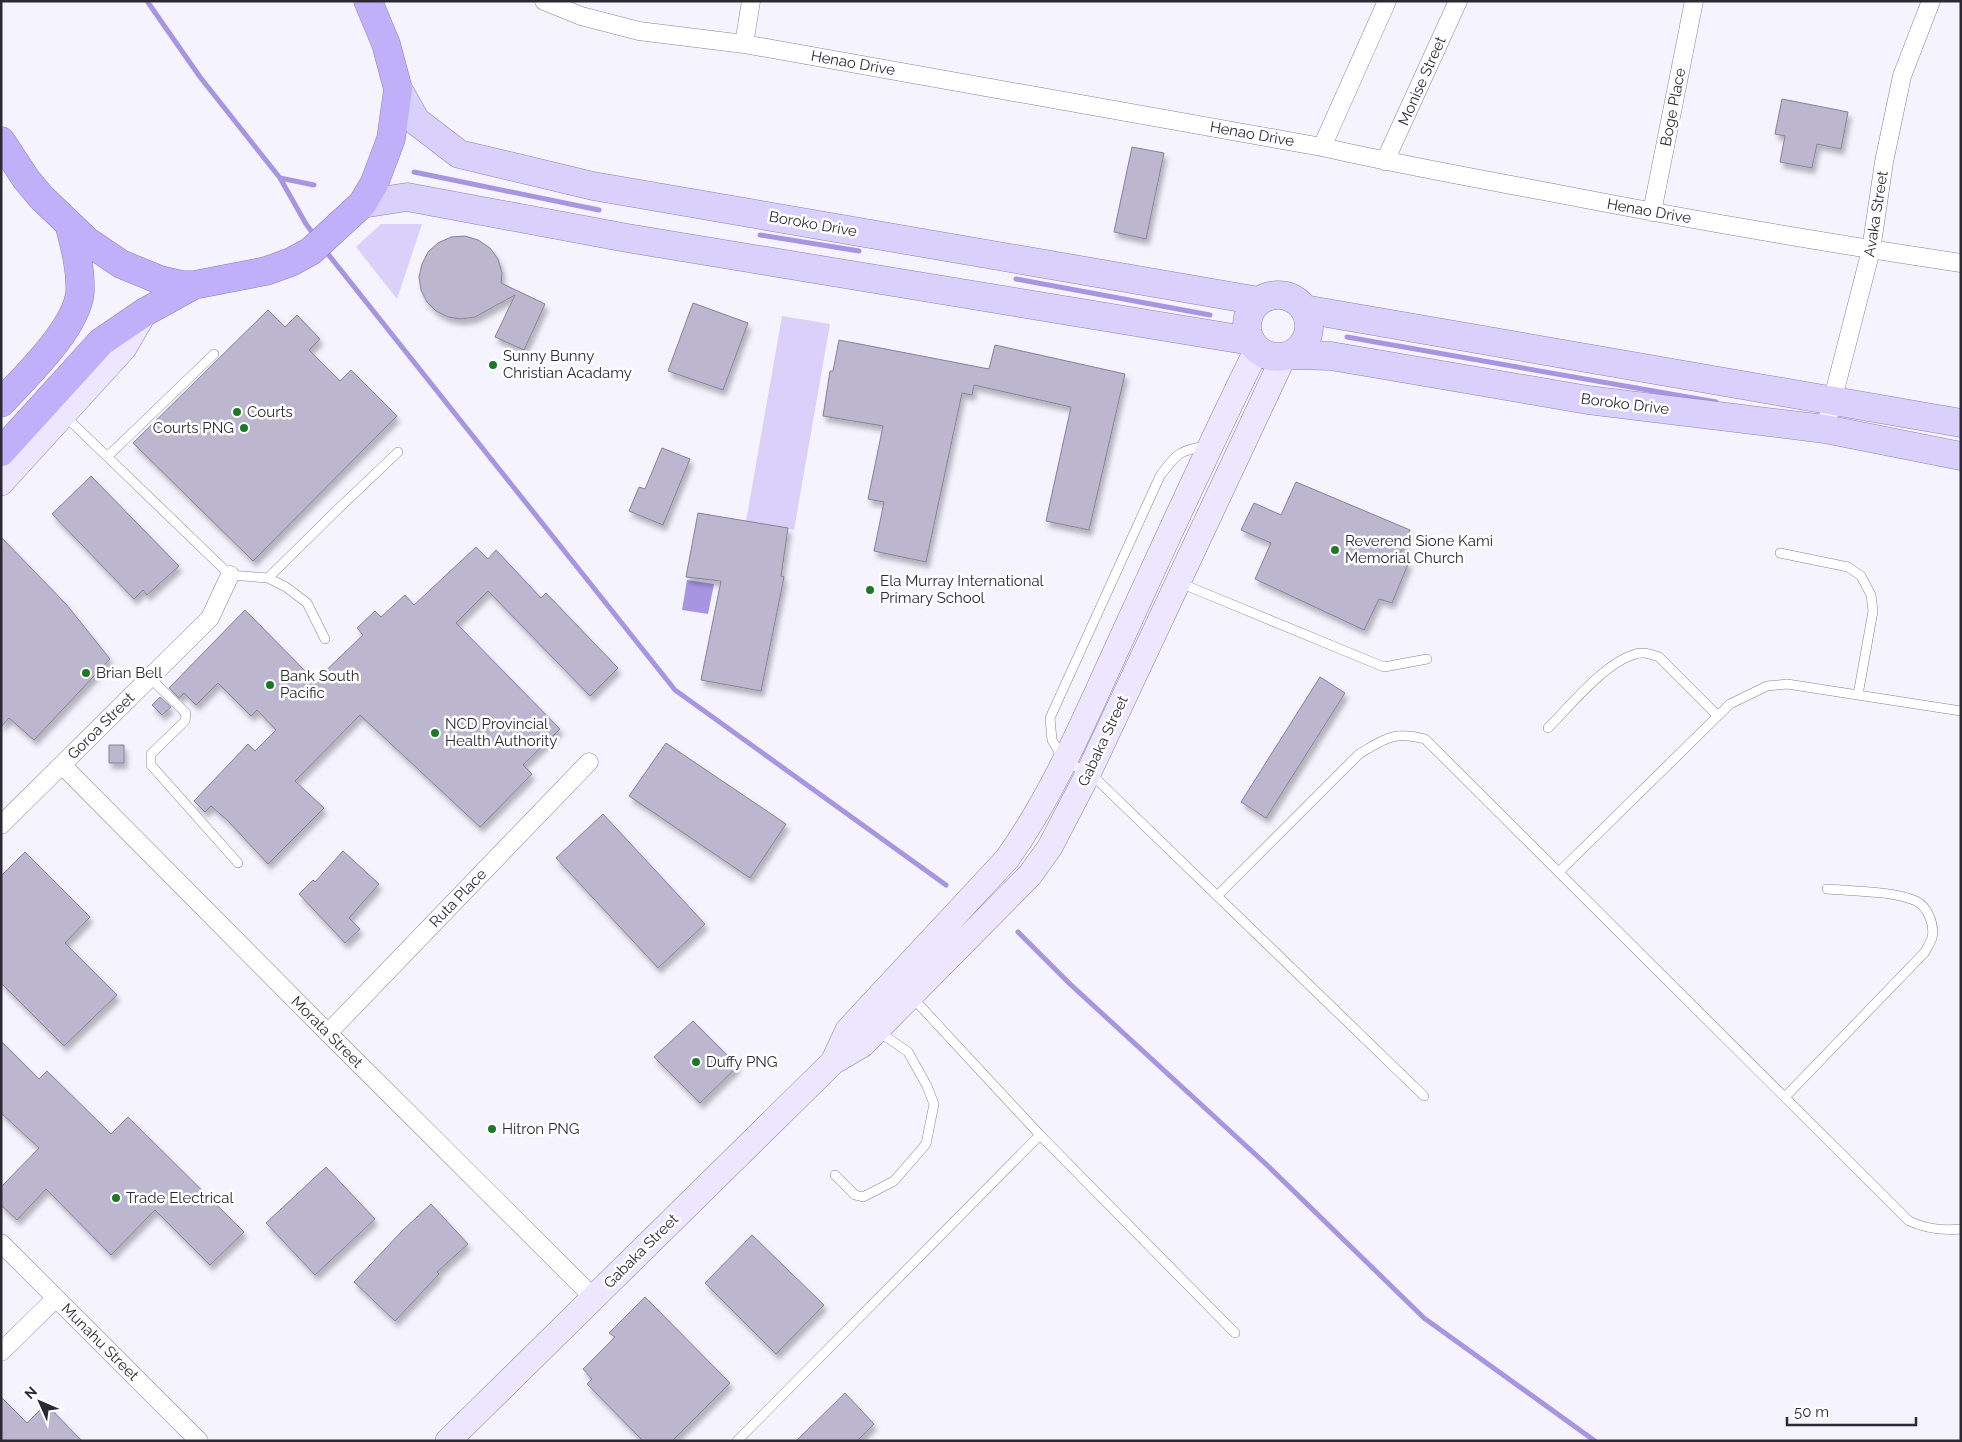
<svg xmlns="http://www.w3.org/2000/svg" width="1962" height="1442" font-family="Raleway,sans-serif">
	<style>
		.green { fill: #d9d1fa }
		.water { fill: #a795e2 }
		.lines { fill: none; stroke-linecap: round; stroke-linejoin: round }
		.stream { stroke: #a795e2; stroke-width: 5 }
		.building { fill: #bcb7cf; stroke: #858198; filter: url(#shadow) }
		.lane-casing { stroke: #878299; stroke-width: 10 }
		.street-casing { stroke: #878299; stroke-width: 19 }
		.secondary-casing { stroke: #878299; stroke-width: 26 }
		.primary-casing { stroke: #8c81b4; stroke-width: 29 }
		.highway-casing { stroke: #8c81b4; stroke-width: 29 }
		.lane { stroke: #fff; stroke-width: 9 }
		.street { stroke: #fff; stroke-width: 18 }
		.secondary { stroke: #ece7fe; stroke-width: 25 }
		.primary { stroke: #d9d0fc; stroke-width: 28 }
		.highway { stroke: #c0b0fa; stroke-width: 28 }
		.poi-dot { fill: #1d7826; stroke: #fff; stroke-width: 2 }
		.labels { text-anchor: middle; dominant-baseline: central; stroke-width: 5; stroke-linejoin: round; paint-order: stroke }
		.street-label { font-size: 15px; fill: #2b2a33; stroke: #fff }
		.poi-label { font-size: 15px; fill: #2b2a33; stroke: #fff; text-anchor: start }
	</style>
	<defs>
		<filter id="shadow"><feDropShadow dx="3" dy="5.5" stdDeviation="2.5" flood-color="#0004"/></filter>
	</defs>
	<rect width="100%" height="100%" fill="#f5f3fe"/>
	<!-- green -->
	<path class="green" d="M 381,224 L 422,224 L 397,299 L 356,247 Z
		M 782,316 L 830,324 L 794,530 L 746,521 Z"/>
	<!-- water -->
	<path class="water" d="M 687,580 L 714,584 L 708,614 L 682,610 Z"/>
	<g class="lines">
		<!-- stream -->
		<path class="stream" d="M 147,1 L 200,77 L 280,178 L 306,224 L 315,236
			M 414,172 L 599,210
			M 280,178 L 314,185
			M 760,235 L 859,251
			M 324,249 L 675,690 L 946,885
			M 1016,279 L 1210,315
			M 1347,337 L 1716,402
			M 1018,932 L 1070,984 L 1268,1166 L 1424,1318 L 1595,1441"/>
	</g>
	<!-- building -->
	<path class="building" d="M 1782,99 L 1848,112 L 1841,149 L 1817,144 L 1812,168 L 1780,162 L 1785,136 L 1775,134 Z
		M 1132,147 L 1164,153 L 1146,239 L 1114,232 Z
		M 465,236 L 478,240 L 490,248 L 498,259 L 502,273 L 501,283 L 545,304 L 524,350 L 495,337 L 515,295 L 475,317 L 461,319 L 448,317 L 436,311 L 427,302 L 421,290 L 419,277 L 422,264 L 428,252 L 438,243 L 451,237 Z
		M 693,303 L 748,323 L 723,390 L 668,371 Z
		M 268,310 L 285,327 L 297,315 L 320,339 L 309,350 L 340,381 L 351,370 L 397,416 L 253,561 L 133,443 Z
		M 839,340 L 989,369 L 995,345 L 1125,374 L 1089,530 L 1046,521 L 1071,407 L 974,385 L 972,395 L 962,393 L 926,562 L 874,551 L 884,502 L 868,499 L 883,426 L 823,416 L 830,371 L 833,371 Z
		M 662,448 L 690,459 L 663,525 L 629,511 L 639,487 L 645,489 Z
		M 91,476 L 179,566 L 147,595 L 143,590 L 134,599 L 52,514 Z
		M 1296,482 L 1410,530 L 1398,558 L 1409,562 L 1392,603 L 1379,599 L 1364,630 L 1255,579 L 1271,543 L 1241,530 L 1254,503 L 1281,515 Z
		M 698,513 L 788,528 L 781,576 L 784,577 L 761,691 L 701,680 L 721,581 L 686,577 Z
		M 1,537 L 66,604 L 110,659 L 34,740 L 9,718 L 1,727 Z
		M 476,547 L 488,559 L 496,550 L 541,598 L 546,593 L 618,668 L 590,696 L 488,591 L 456,623 L 560,729 L 523,765 L 532,774 L 480,827 L 360,715 L 295,781 L 324,808 L 268,864 L 228,821 L 211,806 L 205,812 L 194,801 L 248,744 L 255,751 L 276,730 L 257,710 L 251,716 L 218,683 L 196,705 L 184,693 L 179,698 L 169,688 L 245,610 L 315,681 L 363,635 L 357,628 L 375,611 L 381,617 L 405,595 L 414,605 Z
		M 1320,677 L 1345,693 L 1266,818 L 1241,802 Z
		M 160,697 L 171,707 L 162,715 L 152,705 Z
		M 666,743 L 786,824 L 750,878 L 629,796 Z
		M 109,745 L 124,745 L 124,763 L 109,763 Z
		M 603,814 L 705,924 L 658,968 L 556,858 Z
		M 343,851 L 379,884 L 349,918 L 360,929 L 345,943 L 299,894 L 313,880 L 315,882 Z
		M 25,852 L 90,917 L 65,943 L 117,995 L 64,1046 L 1,983 L 1,876 Z
		M 693,1021 L 738,1066 L 700,1103 L 654,1057 Z
		M 1,1041 L 39,1079 L 47,1071 L 111,1134 L 128,1117 L 244,1232 L 210,1265 L 155,1210 L 111,1255 L 46,1189 L 17,1220 L 1,1205 L 1,1187 L 39,1148 L 1,1113 Z
		M 326,1167 L 375,1219 L 315,1275 L 266,1223 Z
		M 431,1204 L 468,1244 L 437,1272 L 439,1274 L 395,1321 L 354,1282 L 402,1231 Z
		M 752,1235 L 824,1305 L 776,1354 L 705,1283 Z
		M 645,1297 L 730,1383 L 672,1441 L 643,1441 L 587,1384 L 592,1379 L 583,1369 L 615,1337 L 609,1333 Z
		M 845,1393 L 874,1424 L 857,1441 L 796,1441 Z
		M 1,1397 L 27,1423 L 46,1404 L 82,1441 L 1,1441 Z"/>
	<g class="lines">
		<defs>
			<path id="lane" d="M 64,415 L 230,575 L 268,578 L 337,510 L 398,452
				M 1207,446 C 1180,450 1177,453 1160,476 L 1050,718 L 1052,740 L 1065,762 L 1089,772 L 1424,1096
				M 108,456 L 214,354
				M 1780,553 L 1848,567 L 1861,576 L 1871,595 L 1873,611 L 1858,695
				M 268,578 L 286,587 L 307,603 L 325,639
				M 1180,583 L 1384,667 L 1427,659
				M 149,677 L 186,713 L 185,721 L 151,754 L 151,765 L 238,863
				M 1548,728 C 1569,707 1605,663 1633,655 C 1642,651 1650,654 1659,657 L 1718,716
				M 1559,872 L 1730,704 L 1767,686 L 1787,684 L 1961,711
				M 1217,896 L 1359,754 C 1386,738 1394,731 1425,739 L 1909,1221 C 1927,1229 1942,1231 1961,1229
				M 911,996 L 1040,1135 L 1235,1333
				M 1785,1097 L 1925,952 C 1927,948 1930,943 1932,938 C 1935,925 1928,907 1916,901 C 1895,891 1851,891 1827,889
				M 835,1175 L 855,1195 L 863,1197 L 894,1181 L 926,1144 L 934,1104 L 927,1086 L 908,1052 L 878,1031
				M 737,1441 L 1040,1135"/>
			<path id="street" d="M 544,1 L 581,16 L 639,31 L 744,44 L 1322,147 C 1401,165 1480,179 1559,194 C 1693,220 1826,243 1961,263
				M 744,44 L 751,1
				M 1322,147 L 1387,1
				M 1385,161 L 1458,1
				M 1652,212 L 1694,1
				M 1825,429 L 1871,250 L 1884,162 L 1902,76 L 1931,1
				M 62,765 L 328,1033 L 594,1298
				M 1,825 L 210,618 L 230,575
				M 328,1033 L 589,762
				M 1,1243 L 199,1441
				M 1,1352 L 56,1298"/>
			<path id="secondary" d="M 1,483 L 124,348 L 145,312
				M 833,1062 L 848,1030 L 1007,859 C 1054,793 1085,718 1119,644 C 1164,545 1209,447 1257,349
				M 448,1441 L 833,1062 L 862,1045 L 1030,875 L 1050,847 L 1089,772 L 1284,356"/>
			<path id="primary" d="M 398,89 L 416,121 L 459,154 L 593,186 L 1259,301
				M 362,204 L 407,197 L 627,238 L 1251,341
				M1247 326a31 31 0 1 1 62 0a31 31 0 1 1-62 0Z
				M 1304,309 L 1961,423
				M 1290,355 L 1331,356 L 1588,400 L 1825,429 L 1961,456"/>
			<path id="highway" d="M 1,141 L 26,179 L 42,198 L 87,241 L 121,264 L 160,280 L 182,285 L 194,285 L 266,271 L 291,262 L 311,251 L 362,204 L 374,184 L 391,139 L 398,89 L 386,44 L 368,1
				M 1,403 C 25,377 77,328 80,292 C 81,269 75,247 69,224
				M 1,452 L 101,342 L 145,312 L 194,285"/>
		</defs>
		<!-- lane casing -->
		<use href="#lane" class="lane-casing"/>
		<!-- street casing -->
		<use href="#street" class="street-casing"/>
		<!-- secondary casing -->
		<use href="#secondary" class="secondary-casing"/>
		<!-- primary casing -->
		<use href="#primary" class="primary-casing"/>
		<!-- highway casing -->
		<use href="#highway" class="highway-casing"/>
		<!-- lane -->
		<use href="#lane" class="lane"/>
		<!-- street -->
		<use href="#street" class="street"/>
		<!-- secondary -->
		<use href="#secondary" class="secondary"/>
		<!-- primary -->
		<use href="#primary" class="primary"/>
		<!-- highway -->
		<use href="#highway" class="highway"/>
	</g>
	<!-- markers -->
	<g class="poi-dot">
		<circle cx="493" cy="365" r="5"/>
		<circle cx="237" cy="412" r="5"/>
		<circle cx="244" cy="428" r="5"/>
		<circle cx="1335" cy="550" r="5"/>
		<circle cx="870" cy="590" r="5"/>
		<circle cx="86" cy="673" r="5"/>
		<circle cx="270" cy="685" r="5"/>
		<circle cx="435" cy="733" r="5"/>
		<circle cx="696" cy="1062" r="5"/>
		<circle cx="492" cy="1129" r="5"/>
		<circle cx="116" cy="1198" r="5"/>
	</g>
	<g class="labels">
		<!-- street labels -->
		<g class="street-label">
			<text transform="translate(853 63) rotate(10)">Henao Drive</text>
			<text transform="translate(1422 81) rotate(-66)">Monise Street</text>
			<text transform="translate(1673 107) rotate(-79)">Boge Place</text>
			<text transform="translate(1252 134) rotate(10)">Henao Drive</text>
			<text transform="translate(1649 211) rotate(10)">Henao Drive</text>
			<text transform="translate(1876 214) rotate(-81)">Avaka Street</text>
			<text transform="translate(813 224) rotate(10)">Boroko Drive</text>
			<text transform="translate(1625 404) rotate(7)">Boroko Drive</text>
			<text transform="translate(101 726) rotate(-45)">Goroa Street</text>
			<text transform="translate(1103 741) rotate(-65)">Gabaka Street</text>
			<text transform="translate(458 898) rotate(-46)">Ruta Place</text>
			<text transform="translate(327 1032) rotate(45)">Morata Street</text>
			<text transform="translate(641 1251) rotate(-45)">Gabaka Street</text>
			<text transform="translate(100 1342) rotate(45)">Munahu Street</text>
		</g>
		<!-- poi labels -->
		<g class="poi-label">
			<text x="503" y="356">Sunny Bunny<tspan x="503" dy="17">Christian Acadamy</tspan></text>
			<text x="247" y="412">Courts</text>
			<text x="234" y="428" text-anchor="end">Courts PNG</text>
			<text x="1345" y="541">Reverend Sione Kami<tspan x="1345" dy="17">Memorial Church</tspan></text>
			<text x="880" y="581">Ela Murray International<tspan x="880" dy="17">Primary School</tspan></text>
			<text x="96" y="673">Brian Bell</text>
			<text x="280" y="676">Bank South<tspan x="280" dy="17">Pacific</tspan></text>
			<text x="445" y="724">NCD Provincial<tspan x="445" dy="17">Health Authority</tspan></text>
			<text x="706" y="1062">Duffy PNG</text>
			<text x="502" y="1129">Hitron PNG</text>
			<text x="126" y="1198">Trade Electrical</text>
		</g>
	</g>
	<!-- border -->
	<rect width="1962" height="1442" fill="none" stroke="#2b2a33" stroke-width="5"/>
	<!-- north arrow -->
	<g transform="translate(40 1402) rotate(315)" stroke="#ffffff" stroke-width="4" paint-order="stroke">
	<path d="M0-4L9 19L0 12L-9 19Z" fill="#2b2a33"/>
	<text y="-8" font-size="14" font-weight="bold" text-anchor="middle" fill="#2b2a33">N</text>
	</g>
	<!-- scale -->
	<path d="M1787 1417v8h129v-8" fill="none" stroke="#2b2a33" stroke-width="2.5"/>
	<text x="1794" y="1417" font-size="15" fill="#2b2a33" stroke="#ffffff" stroke-width="4" paint-order="stroke">50 m</text>
</svg>
